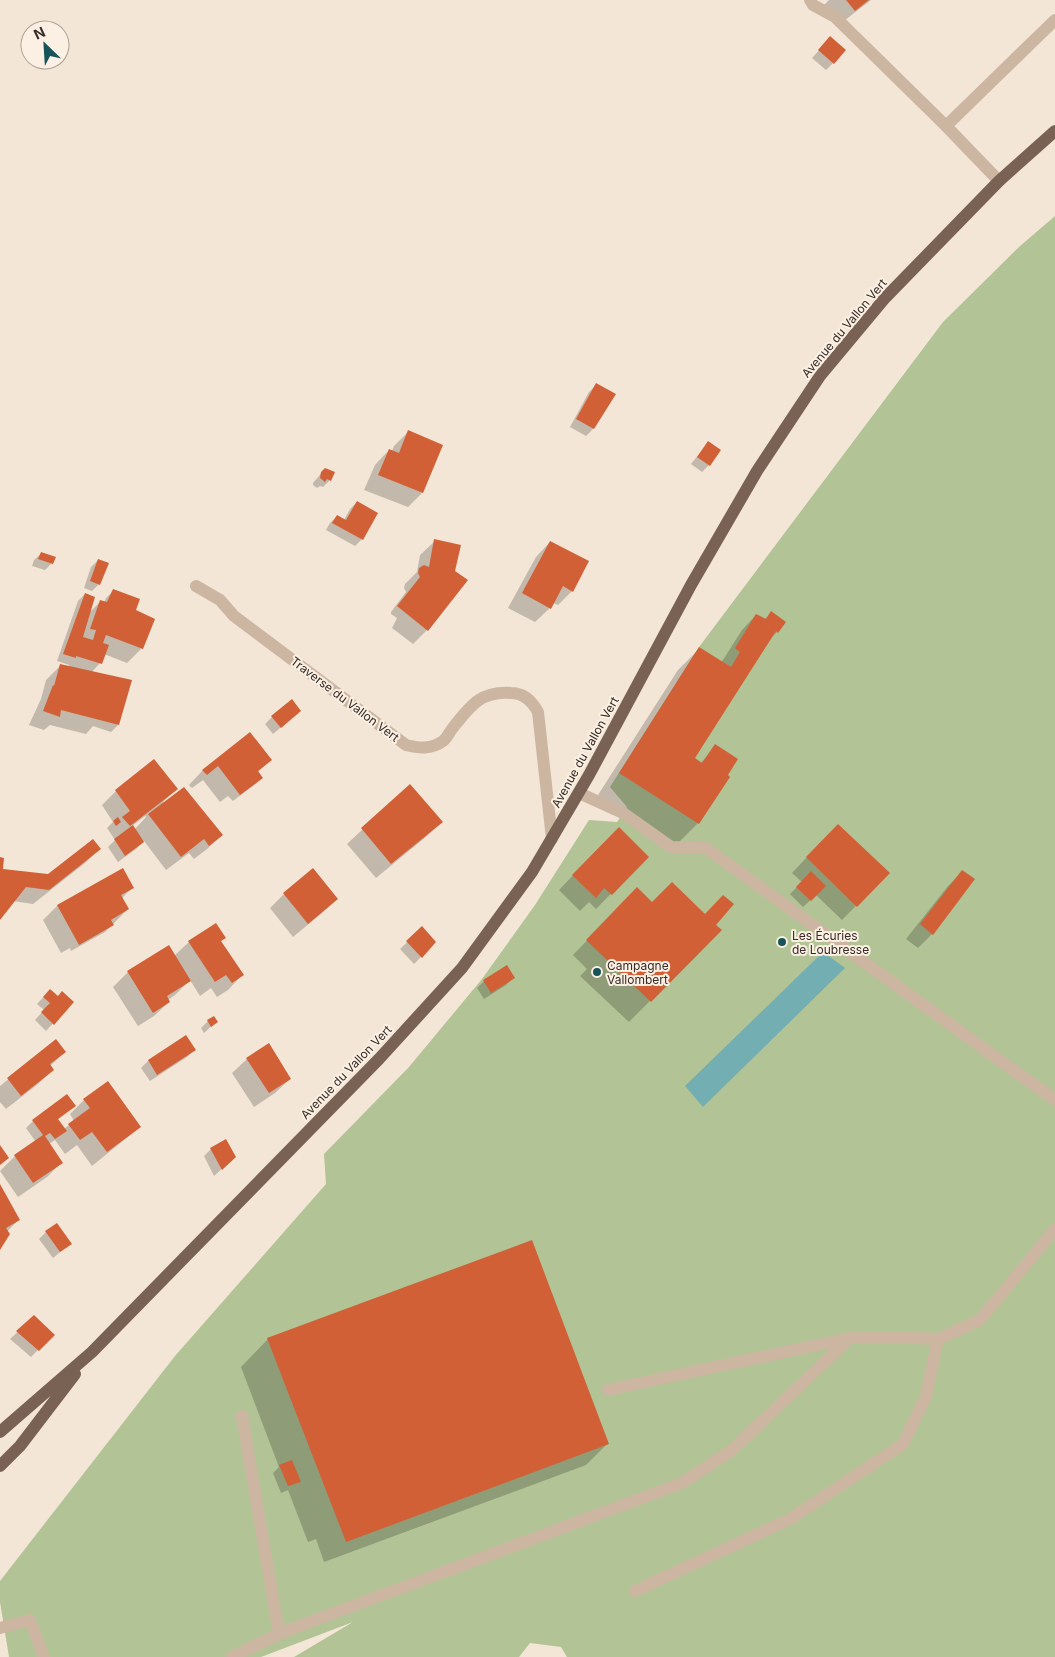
<svg xmlns="http://www.w3.org/2000/svg" width="1055" height="1657" font-family="Inter,sans-serif">
	<style>
		.green { fill: #b2c395 }
		.water { fill: #73aeb2 }
		.shadow { fill: #0003; fill-rule: evenodd }
		.building { fill: #d16037 }
		.lines { fill: none; stroke-linecap: round; stroke-linejoin: round }
		.minor { stroke: #ccb6a2; stroke-width: 12 }
		.major { stroke: #796254; stroke-width: 12 }
		.poi-dot { fill: #17545a; stroke: #fbf0e3; stroke-width: 2 }
		.labels { text-anchor: middle; dominant-baseline: central; stroke-width: 4; stroke-linejoin: round; paint-order: stroke }
		.street-label { font-size: 12px; fill: #362b25; stroke: #fbf0e3 }
		.poi-label { font-size: 12px; fill: #362b25; stroke: #fbf0e3; text-anchor: start }
	</style>
	<rect width="100%" height="100%" fill="#f3e6d6"/>
	<!-- green -->
	<path class="green" d="M 1055,216 L 1055,1657 L 567,1657 L 561,1647 L 530,1643 L 519,1657 L 294,1657 L 353,1622 L 261,1657 L 9,1657 L 0,1602 L 0,1581 L 175,1356 L 326,1184 L 324,1154 L 409,1067 L 482,979 L 535,905 L 589,820 L 617,822 L 627,807 L 610,787 L 699,647 L 943,322 L 1019,247 Z"/>
	<!-- water -->
	<path class="water" d="M 823,952 L 845,968 L 703,1107 L 685,1086 Z"/>
	<!-- shadow -->
	<path class="shadow" d="M 829,0 L 871,0 L 840,24 L 824,5 Z
		M 824,45 L 833,63 L 826,70 L 812,58 Z
		M 596,385 L 614,395 L 593,429 L 586,436 L 570,427 L 589,392 Z
		M 408,432 L 422,493 L 408,507 L 364,490 L 375,465 L 389,450 L 392,451 L 394,446 Z
		M 708,443 L 719,450 L 709,465 L 702,472 L 691,464 Z
		M 324,470 L 330,480 L 323,487 L 320,486 L 317,488 L 313,485 L 313,483 Z
		M 357,502 L 362,539 L 355,546 L 326,530 L 330,523 L 337,516 L 344,520 L 350,509 Z
		M 435,541 L 454,571 L 427,630 L 413,644 L 392,628 L 397,618 L 391,614 L 391,612 L 406,592 L 404,588 L 405,584 L 417,572 L 420,555 Z
		M 550,542 L 572,591 L 558,605 L 553,603 L 550,608 L 535,622 L 508,608 L 536,557 Z
		M 42,553 L 52,563 L 45,570 L 32,566 L 34,560 Z
		M 98,560 L 99,584 L 92,591 L 84,588 L 91,567 Z
		M 113,591 L 134,609 L 142,648 L 127,663 L 104,654 L 100,663 L 91,673 L 118,725 L 111,732 L 93,726 L 86,734 L 50,725 L 44,730 L 29,725 L 41,699 L 46,680 L 61,665 L 69,667 L 69,665 L 57,661 L 78,601 L 85,594 L 89,613 L 101,601 L 104,603 L 106,598 Z
		M 771,613 L 777,632 L 768,641 L 693,759 L 700,764 L 716,746 L 698,823 L 677,844 L 598,795 L 678,670 L 699,649 L 721,663 L 742,630 L 756,615 L 764,620 Z
		M 300,711 L 273,734 L 265,724 L 272,717 Z
		M 250,734 L 270,760 L 257,773 L 261,778 L 254,785 L 233,801 L 228,796 L 220,802 L 203,780 L 192,788 L 189,785 L 203,770 Z
		M 410,785 L 441,822 L 427,836 L 376,878 L 347,844 Z
		M 176,789 L 163,802 L 164,803 L 222,835 L 207,849 L 194,859 L 189,853 L 166,870 L 144,841 L 136,849 L 118,862 L 108,847 L 115,840 L 107,828 L 113,822 L 102,805 L 116,791 ZM 145,816 L 146,817 L 134,830 L 132,826 Z
		M 823,840 L 888,873 L 842,920 L 816,895 L 803,907 L 790,894 L 802,882 L 792,873 Z
		M 604,843 L 647,857 L 596,909 L 589,902 L 580,911 L 559,890 Z
		M 99,849 L 85,863 L 33,904 L 13,901 L 0,918 L 0,859 L 1,870 L 48,875 Z
		M 122,870 L 132,888 L 122,898 L 128,909 L 105,932 L 71,951 L 70,948 L 61,953 L 43,920 L 57,906 Z
		M 963,871 L 932,934 L 918,948 L 906,939 L 948,886 Z
		M 637,889 L 652,903 L 705,916 L 720,930 L 629,1022 L 580,976 L 587,969 L 573,955 Z
		M 284,894 L 336,899 L 322,913 L 293,937 L 270,908 Z
		M 422,928 L 421,957 L 414,964 L 400,949 Z
		M 224,938 L 220,942 L 242,975 L 228,990 L 217,997 L 211,988 L 200,996 L 190,980 L 175,995 L 168,1000 L 169,1002 L 154,1016 L 138,1026 L 113,987 L 128,972 L 168,946 L 174,956 L 189,942 Z
		M 513,978 L 506,985 L 484,999 L 477,988 L 484,981 Z
		M 50,990 L 58,997 L 72,1002 L 46,1031 L 35,1020 L 44,1010 L 37,1004 Z
		M 208,1021 L 216,1022 L 204,1033 L 201,1028 Z
		M 185,1037 L 194,1050 L 187,1057 L 150,1081 L 141,1068 L 148,1061 Z
		M 56,1041 L 65,1052 L 50,1066 L 53,1070 L 38,1084 L 6,1109 L 0,1102 L 0,1086 Z
		M 247,1059 L 290,1079 L 275,1093 L 254,1107 L 232,1073 Z
		M 84,1100 L 140,1127 L 92,1166 L 77,1145 L 65,1154 L 55,1140 L 49,1144 L 62,1162 L 47,1177 L 18,1197 L 0,1171 L 15,1156 L 36,1142 L 26,1128 L 33,1121 L 74,1106 L 57,1120 L 64,1129 L 74,1121 L 70,1114 Z
		M 211,1149 L 227,1164 L 214,1176 L 204,1156 Z
		M 0,1187 L 18,1220 L 7,1232 L 0,1248 Z
		M 46,1232 L 70,1244 L 53,1258 L 39,1239 Z
		M 34,1317 L 53,1335 L 31,1357 L 10,1339 Z
		M 268,1339 L 608,1443 L 586,1465 L 324,1562 L 316,1539 L 308,1542 L 288,1490 L 281,1493 L 273,1473 L 279,1467 L 241,1367 Z"/>
	<!-- building -->
	<path class="building" d="M 846,0 L 869,0 L 855,11 Z
		M 830,36 L 846,50 L 834,64 L 818,50 Z
		M 596,383 L 616,394 L 594,429 L 576,419 Z
		M 408,430 L 443,445 L 423,493 L 378,475 L 389,449 L 399,453 Z
		M 708,441 L 721,450 L 710,466 L 697,457 Z
		M 325,468 L 335,472 L 331,481 L 327,479 L 325,482 L 320,478 L 321,472 Z
		M 357,501 L 378,513 L 363,540 L 332,523 L 337,515 L 346,520 Z
		M 434,539 L 461,545 L 455,571 L 468,580 L 428,631 L 397,606 L 420,577 L 418,573 L 419,568 L 424,565 L 429,567 Z
		M 550,541 L 589,561 L 573,592 L 563,586 L 551,609 L 522,593 Z
		M 41,552 L 56,557 L 53,564 L 38,559 Z
		M 98,559 L 109,563 L 100,585 L 90,581 Z
		M 113,589 L 140,599 L 136,610 L 155,619 L 143,649 L 106,635 L 103,643 L 109,645 L 102,664 L 76,656 L 76,658 L 63,654 L 85,593 L 95,597 L 83,637 L 93,640 L 96,630 L 90,629 L 100,600 L 107,602 Z
		M 771,611 L 786,622 L 778,633 L 776,631 L 695,758 L 702,763 L 715,744 L 738,759 L 728,775 L 730,777 L 699,824 L 619,773 L 699,647 L 731,667 L 740,652 L 735,648 L 756,614 L 766,619 Z
		M 60,664 L 132,680 L 119,725 L 61,710 L 60,717 L 43,711 L 53,685 L 54,686 Z
		M 292,699 L 301,711 L 281,728 L 271,716 Z
		M 250,732 L 272,760 L 258,771 L 263,778 L 240,795 L 218,766 L 207,775 L 202,770 Z
		M 154,759 L 178,789 L 130,826 L 122,817 L 130,811 L 115,790 Z
		M 410,784 L 443,822 L 391,864 L 361,828 Z
		M 184,787 L 223,835 L 209,846 L 204,839 L 181,857 L 148,814 Z
		M 118,817 L 121,822 L 116,826 L 113,821 Z
		M 838,824 L 890,873 L 857,907 L 806,857 Z
		M 133,825 L 144,842 L 125,856 L 114,839 Z
		M 619,827 L 649,857 L 612,895 L 604,888 L 596,898 L 572,875 Z
		M 93,839 L 101,849 L 49,890 L 26,887 L 0,920 L 0,857 L 4,858 L 3,869 L 48,874 Z
		M 123,868 L 134,888 L 121,895 L 129,909 L 111,920 L 114,925 L 79,945 L 57,905 Z
		M 313,868 L 338,899 L 308,924 L 283,893 Z
		M 962,870 L 975,879 L 933,935 L 920,924 Z
		M 811,871 L 826,886 L 811,901 L 796,887 Z
		M 672,882 L 705,914 L 723,895 L 734,904 L 716,925 L 722,930 L 651,1002 L 586,940 L 637,887 L 652,902 Z
		M 216,923 L 226,938 L 221,941 L 244,975 L 232,983 L 226,975 L 215,982 L 188,941 Z
		M 422,926 L 436,942 L 422,958 L 406,941 Z
		M 169,945 L 191,981 L 167,996 L 170,1002 L 153,1013 L 127,971 Z
		M 507,965 L 515,978 L 491,993 L 483,980 Z
		M 50,989 L 58,996 L 62,991 L 74,1002 L 54,1025 L 41,1012 L 50,1003 L 43,997 Z
		M 214,1016 L 218,1022 L 211,1027 L 207,1020 Z
		M 186,1035 L 196,1050 L 157,1075 L 148,1060 Z
		M 56,1039 L 66,1052 L 50,1064 L 54,1070 L 21,1096 L 7,1078 Z
		M 269,1043 L 291,1079 L 269,1093 L 246,1058 Z
		M 108,1081 L 141,1127 L 107,1152 L 92,1132 L 80,1140 L 68,1124 L 90,1108 L 83,1099 Z
		M 67,1094 L 76,1106 L 58,1119 L 67,1131 L 55,1139 L 50,1133 L 45,1136 L 63,1163 L 33,1183 L 14,1155 L 43,1135 L 32,1120 Z
		M 226,1139 L 236,1157 L 222,1170 L 210,1148 Z
		M 0,1145 L 9,1158 L 0,1165 Z
		M 0,1184 L 20,1220 L 6,1228 L 10,1234 L 0,1250 Z
		M 57,1223 L 72,1244 L 60,1252 L 45,1231 Z
		M 532,1240 L 609,1444 L 346,1542 L 267,1338 Z
		M 34,1315 L 55,1335 L 39,1351 L 16,1331 Z
		M 292,1460 L 301,1482 L 288,1486 L 279,1465 Z"/>
	<g class="lines">
		<!-- minor -->
		<path class="minor" d="M 810,0 L 813,5 L 835,17 L 946,126 L 999,181
			M 946,126 L 1055,20
			M 196,586 L 220,600 L 234,616 L 406,745 C 418,748 431,750 443,741 C 446,739 449,733 452,729 C 470,706 480,691 511,693 C 524,693 532,701 538,712 L 552,839
			M 579,793 L 623,813 L 671,847 L 706,848 L 1055,1100
			M 608,1390 L 850,1338 L 891,1337 L 938,1339 L 980,1320 L 1055,1229
			M 242,1416 L 279,1634
			M 635,1591 L 790,1519 L 903,1444 L 926,1396 L 938,1339
			M 0,1628 L 30,1620 L 44,1657
			M 232,1657 L 283,1632 L 682,1483 L 732,1450 L 850,1338"/>
		<!-- major -->
		<path class="major" d="M 0,1432 L 92,1352 L 379,1059 L 462,968 L 532,872 L 589,775 L 691,585 L 757,471 L 820,376 L 885,298 L 999,181 L 1055,131
			M 0,1466 L 20,1446 L 75,1374"/>
	</g>
	<!-- markers -->
	<g class="poi-dot">
		<circle cx="782" cy="942" r="5"/>
		<circle cx="597" cy="972" r="5"/>
	</g>
	<g class="labels">
		<!-- street labels -->
		<g class="street-label">
			<text transform="translate(844 328) rotate(-50)">Avenue du Vallon Vert</text>
			<text transform="translate(345 699) rotate(37)">Traverse du Vallon Vert</text>
			<text transform="translate(585 752) rotate(-61)">Avenue du Vallon Vert</text>
			<text transform="translate(346 1072) rotate(-46)">Avenue du Vallon Vert</text>
		</g>
		<!-- poi labels -->
		<g class="poi-label">
			<text x="792" y="935">Les Écuries<tspan x="792" dy="14">de Loubresse</tspan></text>
			<text x="607" y="965">Campagne<tspan x="607" dy="14">Vallombert</tspan></text>
		</g>
	</g>
	<!-- north arrow -->
	<g transform="translate(45 45) rotate(335)"><circle r="24" fill="#fbf0e3" stroke="#aca197"/>
	<path d="M0-4L9 19L0 12L-9 19Z" fill="#17545a"/>
	<text y="-8" font-size="14" font-weight="bold" text-anchor="middle" fill="#362b25">N</text>
	</g>
</svg>
